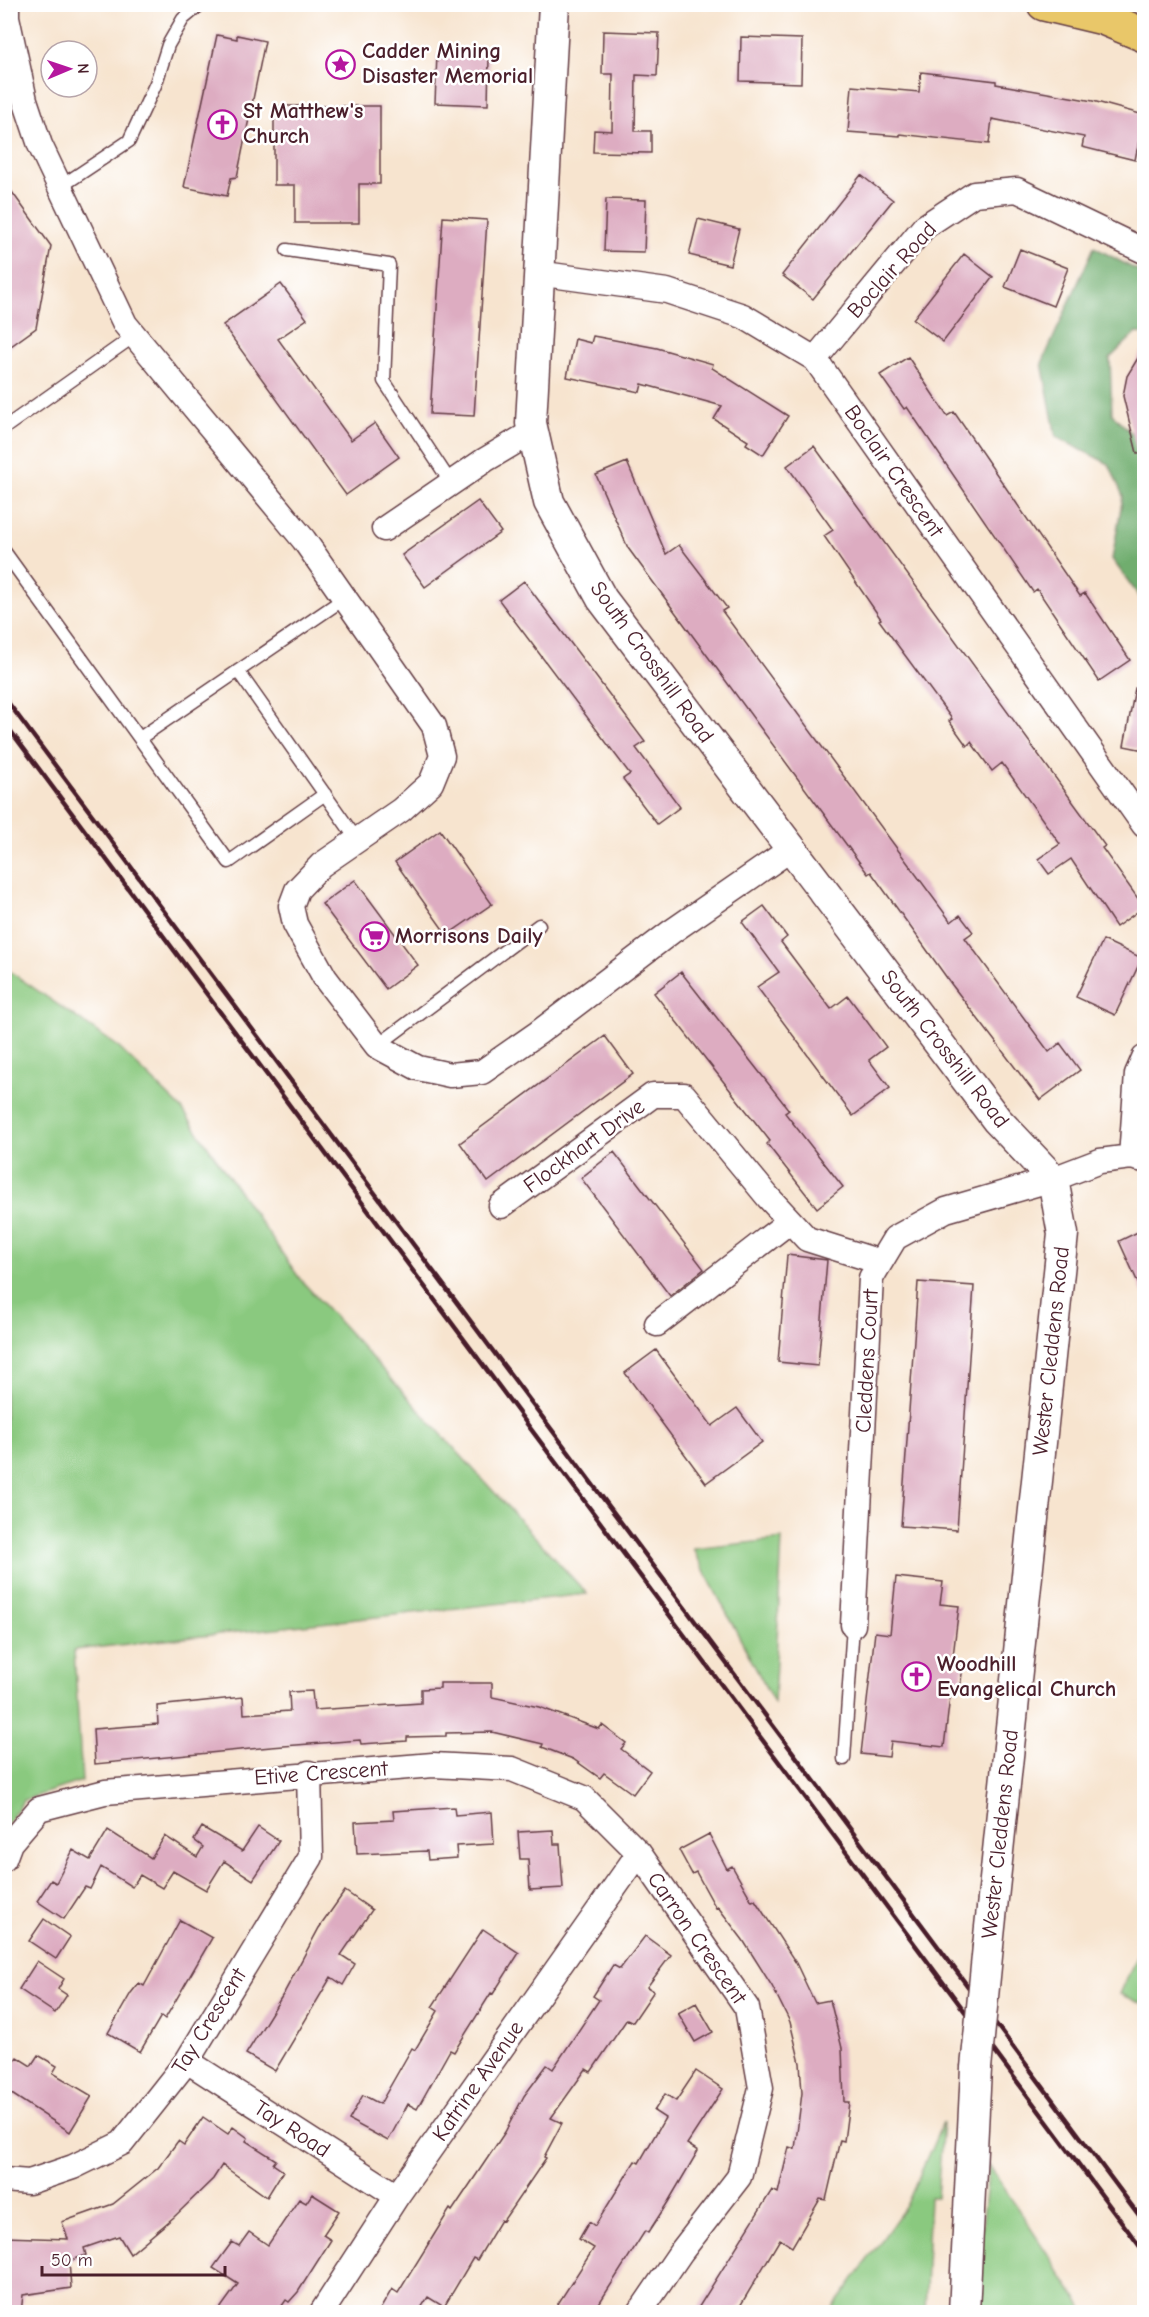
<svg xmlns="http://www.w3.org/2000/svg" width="1149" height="2317" font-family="'Comic Neue',sans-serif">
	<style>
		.green { fill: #8ac97f; stroke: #6a7455; stroke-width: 1.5 }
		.forest { fill: #6fad6e; stroke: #5c664c; stroke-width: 1.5 }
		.building { fill: #ddacc1 }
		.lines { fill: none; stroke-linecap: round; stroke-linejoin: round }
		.service-casing { stroke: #643d44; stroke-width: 15 }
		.minor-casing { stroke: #643d44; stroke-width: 27 }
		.tertiary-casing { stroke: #643d44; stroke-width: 33 }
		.primary-casing { stroke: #643d44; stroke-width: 36 }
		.service { stroke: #fff; stroke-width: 12 }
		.minor { stroke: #fff; stroke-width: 24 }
		.tertiary { stroke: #fff; stroke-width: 30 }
		.primary { stroke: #e9c769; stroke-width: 33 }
		.rail { stroke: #4a1f2b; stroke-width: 4.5 }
		.tertiary-bridge-casing { stroke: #643d44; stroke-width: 33; stroke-linecap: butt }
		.tertiary-bridge { stroke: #fff; stroke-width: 30 }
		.labels { text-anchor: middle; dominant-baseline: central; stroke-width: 5; stroke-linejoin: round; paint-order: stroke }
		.poi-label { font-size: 22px; font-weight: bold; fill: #4a1f2b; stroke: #fff; text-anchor: start }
		.street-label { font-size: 22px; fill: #4a1f2b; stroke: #fff }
	</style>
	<rect width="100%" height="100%" fill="#fff"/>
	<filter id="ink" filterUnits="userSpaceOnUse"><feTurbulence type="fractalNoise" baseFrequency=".0167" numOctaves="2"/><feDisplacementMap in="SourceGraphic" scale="12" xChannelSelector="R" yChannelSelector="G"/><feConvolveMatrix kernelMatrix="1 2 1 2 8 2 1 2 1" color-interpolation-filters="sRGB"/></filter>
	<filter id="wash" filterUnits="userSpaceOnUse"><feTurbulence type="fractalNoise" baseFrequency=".008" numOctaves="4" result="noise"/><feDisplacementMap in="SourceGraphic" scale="24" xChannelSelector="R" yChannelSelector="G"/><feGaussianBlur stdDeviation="1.35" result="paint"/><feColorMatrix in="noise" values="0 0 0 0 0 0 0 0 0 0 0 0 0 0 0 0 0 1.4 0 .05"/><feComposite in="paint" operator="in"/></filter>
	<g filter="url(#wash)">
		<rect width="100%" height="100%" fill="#f7e4cf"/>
		<!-- green -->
		<path class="green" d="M 5,968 L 116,1045 L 182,1109 L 300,1279 L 587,1594 L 74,1650 L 82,1781 L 24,1800 L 5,1827 Z
			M 782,1539 L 774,1703 L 693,1549 Z
			M 1144,1939 L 1144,2005 L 1120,1994 Z
			M 943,2122 L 937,2197 L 930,2197 L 925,2312 L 830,2312 L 906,2206 Z
			M 989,2165 L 1086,2312 L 978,2312 L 978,2264 Z"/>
		<!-- forest -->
		<path class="forest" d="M 1094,247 L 1144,274 L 1144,334 L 1136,333 L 1110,358 L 1112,414 L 1144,445 L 1144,603 L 1112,559 L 1123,496 L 1109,464 L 1056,437 L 1042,363 Z"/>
		<g id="blocks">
			<!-- building -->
			<path class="building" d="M 603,31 L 659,33 L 657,76 L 636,75 L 635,131 L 651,131 L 651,153 L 593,152 L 594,130 L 612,131 L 613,74 L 602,74 Z
				M 217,35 L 237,39 L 237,35 L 265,41 L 237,177 L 231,178 L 227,196 L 184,187 Z
				M 741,37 L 802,39 L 801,83 L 740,81 Z
				M 437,54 L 489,56 L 488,105 L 435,103 Z
				M 921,72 L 996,81 L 996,84 L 1093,101 L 1144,115 L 1135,160 L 1082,147 L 1084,137 L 992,119 L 989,144 L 900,134 L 900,136 L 848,132 L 852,86 L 919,92 Z
				M 274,106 L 380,106 L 380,184 L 359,184 L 359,223 L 295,223 L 295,185 L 274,185 Z
				M 861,175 L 893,200 L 813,299 L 782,275 Z
				M 4,181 L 51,246 L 36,328 L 4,351 Z
				M 606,199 L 646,200 L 644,252 L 604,251 Z
				M 443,217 L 487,220 L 474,416 L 430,414 Z
				M 698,219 L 739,229 L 730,265 L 689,255 Z
				M 1020,249 L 1068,268 L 1053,306 L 1005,287 Z
				M 964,254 L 993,277 L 943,342 L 913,319 Z
				M 281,284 L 307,319 L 278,339 L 351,440 L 375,423 L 399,457 L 346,495 L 223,325 Z
				M 593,336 L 657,348 L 713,364 L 712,368 L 788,416 L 763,455 L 746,444 L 748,441 L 714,419 L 722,406 L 642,384 L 640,392 L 567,377 L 575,339 L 591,343 Z
				M 1144,348 L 1144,453 L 1137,453 L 1123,396 L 1127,376 Z
				M 908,357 L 947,416 L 954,412 L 1080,596 L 1085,593 L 1130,660 L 1099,681 L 1037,589 L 1033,592 L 907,407 L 904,409 L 880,375 Z
				M 814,446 L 1105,846 L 1102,848 L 1144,907 L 1116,927 L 1071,859 L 1049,874 L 1038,859 L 1060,844 L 1002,763 L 992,771 L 971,742 L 967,746 L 949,721 L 952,719 L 879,620 L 881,619 L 824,536 L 833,530 L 787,466 Z
				M 627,462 L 666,554 L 679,545 L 727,608 L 722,611 L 951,922 L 960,915 L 973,932 L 965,938 L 1049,1052 L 1060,1043 L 1080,1070 L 1040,1100 L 952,985 L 871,872 L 868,874 L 628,548 L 596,475 Z
				M 478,501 L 501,532 L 425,587 L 402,555 Z
				M 524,581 L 645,742 L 636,748 L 680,807 L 657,824 L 623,779 L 630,774 L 499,600 Z
				M 1135,688 L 1144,688 L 1144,750 L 1124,746 Z
				M 440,830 L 492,904 L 447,935 L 395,862 Z
				M 355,880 L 418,965 L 386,989 L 322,904 Z
				M 764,906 L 787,937 L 781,942 L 831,1009 L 848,996 L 886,1047 L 869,1060 L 890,1088 L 853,1116 L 757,987 L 779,972 L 742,922 Z
				M 1103,940 L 1142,958 L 1115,1015 L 1076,997 Z
				M 681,972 L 789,1110 L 785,1113 L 843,1187 L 817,1208 L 767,1144 L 770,1141 L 654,993 Z
				M 605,1036 L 633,1074 L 488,1182 L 460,1143 Z
				M 614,1152 L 704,1269 L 670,1296 L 581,1178 Z
				M 1144,1229 L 1144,1296 L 1119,1241 Z
				M 787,1255 L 827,1260 L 818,1366 L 778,1362 Z
				M 918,1282 L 974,1286 L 957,1530 L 901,1526 Z
				M 656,1350 L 712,1426 L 737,1408 L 762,1442 L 706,1483 L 625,1373 Z
				M 896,1577 L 943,1582 L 940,1604 L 959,1606 L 952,1665 L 963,1666 L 960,1689 L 951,1688 L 944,1747 L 891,1741 L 889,1757 L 861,1754 L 875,1632 L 890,1634 Z
				M 440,1683 L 492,1683 L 492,1697 L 539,1707 L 599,1729 L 602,1725 L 626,1743 L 621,1749 L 650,1771 L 633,1794 L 604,1773 L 600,1778 L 573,1759 L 542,1747 L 543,1744 L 492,1732 L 446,1733 L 446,1736 L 407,1737 L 407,1741 L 361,1744 L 360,1740 L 271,1747 L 95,1764 L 93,1729 L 158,1724 L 157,1706 L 243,1697 L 244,1714 L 290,1711 L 289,1692 L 312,1691 L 314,1710 L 421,1703 L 421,1689 L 440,1688 Z
				M 454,1807 L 455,1815 L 492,1812 L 494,1844 L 456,1846 L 457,1858 L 428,1860 L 427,1851 L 357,1854 L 355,1822 L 394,1820 L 393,1811 Z
				M 202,1827 L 242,1851 L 258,1827 L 279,1841 L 253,1880 L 224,1861 L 206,1890 L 173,1871 L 162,1888 L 140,1875 L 132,1887 L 101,1867 L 90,1889 L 85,1887 L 64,1919 L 37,1901 L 51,1880 L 56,1883 L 73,1850 L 90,1860 L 108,1830 L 151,1858 L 165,1836 L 197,1857 L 203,1847 L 194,1840 Z
				M 553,1830 L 554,1844 L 560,1844 L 563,1888 L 530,1890 L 528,1859 L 520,1859 L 518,1832 Z
				M 709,1834 L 727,1869 L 732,1866 L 752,1901 L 755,1900 L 796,1963 L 815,2003 L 830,2000 L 842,2048 L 844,2102 L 849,2102 L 844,2141 L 840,2140 L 826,2200 L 820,2199 L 792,2247 L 780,2239 L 736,2313 L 695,2313 L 772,2190 L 778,2193 L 789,2147 L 795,2149 L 802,2093 L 800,2063 L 790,2022 L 772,1986 L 743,1940 L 718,1907 L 716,1908 L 696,1872 L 692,1874 L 679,1850 Z
				M 345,1891 L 372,1910 L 341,1955 L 355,1964 L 343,1985 L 331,1977 L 275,2071 L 246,2054 L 284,1993 L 319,1928 Z
				M 44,1919 L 70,1937 L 56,1959 L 29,1941 Z
				M 180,1920 L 212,1938 L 165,2019 L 161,2016 L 140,2052 L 108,2033 L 131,1993 L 139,1983 L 144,1986 Z
				M 483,1929 L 519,1953 L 493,1994 L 491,1993 L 454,2052 L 450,2050 L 417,2109 L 408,2104 L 388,2141 L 349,2120 L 363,2095 L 380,2104 L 412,2048 L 415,2050 L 438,2011 L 432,2007 Z
				M 645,1936 L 671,1955 L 647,1987 L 654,1991 L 633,2022 L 627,2019 L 591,2072 L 586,2069 L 551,2118 L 562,2123 L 544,2157 L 546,2158 L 503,2221 L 501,2220 L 477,2260 L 473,2258 L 444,2307 L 428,2297 L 421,2308 L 429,2313 L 378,2313 L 392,2289 L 398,2293 L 450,2209 L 452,2211 L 505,2132 L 524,2096 L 547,2065 L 553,2069 L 599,2000 L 593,1996 L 613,1965 L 620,1969 Z
				M 37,1961 L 64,1979 L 58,1989 L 67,1995 L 55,2013 L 19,1989 Z
				M 696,2003 L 713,2032 L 695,2042 L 678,2013 Z
				M 38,2055 L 57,2066 L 53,2073 L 92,2096 L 70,2132 L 4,2089 L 4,2078 L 17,2057 L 31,2066 Z
				M 696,2071 L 723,2089 L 687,2144 L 698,2151 L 668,2202 L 648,2233 L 645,2231 L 593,2313 L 552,2313 L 594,2248 L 579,2239 L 589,2222 L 595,2226 L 635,2161 L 639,2163 L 665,2118 L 654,2111 L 665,2094 L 676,2101 Z
				M 203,2117 L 228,2134 L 233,2127 L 248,2138 L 246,2141 L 276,2160 L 273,2164 L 283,2171 L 267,2197 L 222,2165 L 213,2179 L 174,2217 L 130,2254 L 119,2236 L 84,2248 L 86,2255 L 69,2261 L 71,2288 L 23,2295 L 21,2313 L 4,2313 L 4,2237 L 68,2239 L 62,2222 L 113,2204 L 158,2168 L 178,2141 L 184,2145 Z
				M 312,2194 L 339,2211 L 323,2235 L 331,2240 L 298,2292 L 289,2302 L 286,2300 L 277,2313 L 217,2313 L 238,2284 L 213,2268 L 232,2242 L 239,2246 L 249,2232 L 268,2245 L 299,2199 L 306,2203 Z"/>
		</g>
	</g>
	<g filter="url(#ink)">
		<use href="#blocks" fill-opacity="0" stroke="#643d44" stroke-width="1.5"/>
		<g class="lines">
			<defs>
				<path id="service" d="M 60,187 L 129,141 L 156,83 L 168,45 L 183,19 L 201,4
					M 287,250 L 389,265 L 384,381 L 451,483
					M 4,428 L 134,336
					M 4,551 L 229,862 L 325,794
					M 238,671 L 357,840
					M 140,738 L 345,598
					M 377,1046 L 539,925
					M 844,1759 L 853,1625"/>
				<path id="minor" d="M 7,4 L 7,17 L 25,100 L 40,145 L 125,324 L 304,540 L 434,726 L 442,756 L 431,783 L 401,810 L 321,865 L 297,890 L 291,906 L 295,924 L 325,978 L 377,1046 L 418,1068 L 450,1075 L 482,1072 L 538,1033 L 671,932 L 791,849
					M 537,273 L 667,291 L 743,316 L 815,359 L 1144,825
					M 815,359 L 924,227 L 974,194 L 1017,190 L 1144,251
					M 384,529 L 485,460 L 532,432
					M 1131,1157 L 1137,1074 L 1144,1058
					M 501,1206 L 653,1095 L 684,1095 L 768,1197 L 807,1239 L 880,1262
					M 657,1324 L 790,1221
					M 853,1625 L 871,1278 L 895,1238 L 946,1210 L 1053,1179 L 1100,1161 L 1131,1157 L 1144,1160
					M 4,1859 L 10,1843 L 39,1809 L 105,1792 L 433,1765 L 512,1769 L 584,1798 L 639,1853 L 747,2008 L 761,2088 L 739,2177 L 681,2252 L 640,2312
					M 187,2061 L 397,2196
					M 4,2180 L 29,2182 L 73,2167 L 122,2143 L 187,2061 L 311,1857 L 309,1773
					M 322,2312 L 397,2196 L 639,1853"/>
				<path id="tertiary" d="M 554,4 L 531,423 L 549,502 L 602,599 L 997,1120 L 1053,1179 L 1063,1234 L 988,1946
					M 964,2312 L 976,2068"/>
				<path id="primary" d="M 1044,4 L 1103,18 L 1144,35"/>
			</defs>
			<!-- service casing -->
			<use href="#service" class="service-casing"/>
			<!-- minor casing -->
			<use href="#minor" class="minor-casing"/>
			<!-- tertiary casing -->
			<use href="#tertiary" class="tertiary-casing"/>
			<!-- primary casing -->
			<use href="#primary" class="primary-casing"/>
			<!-- service -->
			<use href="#service" class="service"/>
			<!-- minor -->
			<use href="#minor" class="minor"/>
			<!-- tertiary -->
			<use href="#tertiary" class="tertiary"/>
			<!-- primary -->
			<use href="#primary" class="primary"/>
			<!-- rail -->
			<path class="rail" d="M 4,697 L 1144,2222
				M 4,722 L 1144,2252"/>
			<defs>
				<path id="tertiary-bridge" d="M 976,2068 L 988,1946"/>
			</defs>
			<!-- tertiary-bridge casing -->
			<use href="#tertiary-bridge" class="tertiary-bridge-casing"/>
			<!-- tertiary-bridge -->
			<use href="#tertiary-bridge" class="tertiary-bridge"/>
		</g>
	</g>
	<!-- icons -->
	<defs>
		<symbol id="sight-ring" viewBox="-11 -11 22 22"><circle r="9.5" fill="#fff" stroke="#b5179e" stroke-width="1.5"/><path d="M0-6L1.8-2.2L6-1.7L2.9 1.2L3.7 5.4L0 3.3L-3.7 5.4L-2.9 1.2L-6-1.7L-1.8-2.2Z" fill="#b5179e"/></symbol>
		<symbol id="church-ring" viewBox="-11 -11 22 22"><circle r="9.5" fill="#fff" stroke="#b5179e" stroke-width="1.5"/><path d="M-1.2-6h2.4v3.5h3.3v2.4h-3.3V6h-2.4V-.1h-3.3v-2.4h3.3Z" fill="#b5179e"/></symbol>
		<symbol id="supermarket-ring" viewBox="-11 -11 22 22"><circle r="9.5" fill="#fff" stroke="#b5179e" stroke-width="1.5"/><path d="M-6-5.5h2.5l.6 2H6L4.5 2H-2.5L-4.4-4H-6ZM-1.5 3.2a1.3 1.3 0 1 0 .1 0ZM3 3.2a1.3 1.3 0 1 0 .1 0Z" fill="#b5179e"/></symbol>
	</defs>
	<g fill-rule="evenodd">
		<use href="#sight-ring" x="324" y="48" width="33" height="33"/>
		<use href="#church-ring" x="206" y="108" width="33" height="33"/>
		<use href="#supermarket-ring" x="358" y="920" width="33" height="33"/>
		<use href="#church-ring" x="900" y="1660" width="33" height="33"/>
	</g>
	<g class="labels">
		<!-- poi labels -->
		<g class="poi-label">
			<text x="362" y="51">Cadder Mining<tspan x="362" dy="25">Disaster Memorial</tspan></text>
			<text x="243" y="111">St Matthew's<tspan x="243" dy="25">Church</tspan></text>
			<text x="395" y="936">Morrisons Daily</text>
			<text x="937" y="1664">Woodhill<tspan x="937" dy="25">Evangelical Church</tspan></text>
		</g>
		<!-- street labels -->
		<g class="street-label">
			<text transform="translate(892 270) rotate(-48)">Boclair Road</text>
			<text transform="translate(894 471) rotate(55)">Boclair Crescent</text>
			<text transform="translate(652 662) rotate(54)">South Crosshill Road</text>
			<text transform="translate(945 1049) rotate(52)">South Crosshill Road</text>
			<text transform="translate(584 1146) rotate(-36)">Flockhart Drive</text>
			<text transform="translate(1051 1351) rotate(-84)">Wester Cleddens Road</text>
			<text transform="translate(867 1361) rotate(-87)">Cleddens Court</text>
			<text transform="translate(321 1773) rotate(-4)">Etive Crescent</text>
			<text transform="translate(1000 1834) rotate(-84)">Wester Cleddens Road</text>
			<text transform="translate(697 1938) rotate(55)">Carron Crescent</text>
			<text transform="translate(209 2021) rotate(-58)">Tay Crescent</text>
			<text transform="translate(478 2081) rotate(-55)">Katrine Avenue</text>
			<text transform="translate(292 2129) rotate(33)">Tay Road</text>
		</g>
	</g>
	<!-- margin -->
	<rect width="1149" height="2317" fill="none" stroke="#fff" stroke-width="24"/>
	<!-- north arrow -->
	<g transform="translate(69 69) rotate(88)"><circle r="28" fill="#ffffff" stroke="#b7a5aa" stroke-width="1.5"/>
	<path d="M0-4.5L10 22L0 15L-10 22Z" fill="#b5179e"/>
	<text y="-9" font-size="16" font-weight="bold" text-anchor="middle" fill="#4a1f2b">N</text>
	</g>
	<!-- scale -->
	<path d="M42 2266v9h183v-9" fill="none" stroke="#4a1f2b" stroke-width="3"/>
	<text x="51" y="2266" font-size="18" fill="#4a1f2b" stroke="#ffffff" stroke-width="4.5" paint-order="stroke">50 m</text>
</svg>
